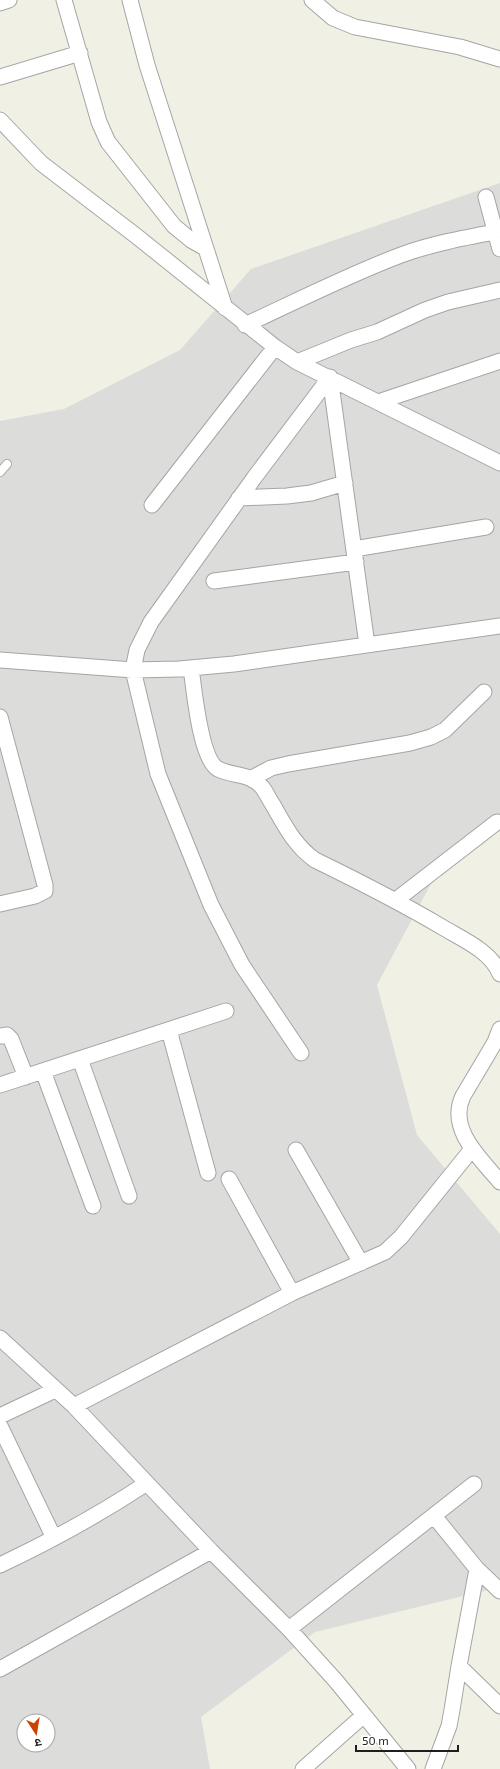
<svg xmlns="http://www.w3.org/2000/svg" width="500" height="1769" font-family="'Exo 2','Noto Sans Devanagari',sans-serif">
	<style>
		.residential { fill: #dcdcdb; fill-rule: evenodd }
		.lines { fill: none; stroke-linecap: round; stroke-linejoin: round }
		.lane-casing { stroke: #a5a5a5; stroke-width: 10 }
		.street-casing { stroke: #a5a5a5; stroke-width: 17 }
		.lane { stroke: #fff; stroke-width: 8 }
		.street { stroke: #fff; stroke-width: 15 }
	</style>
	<rect width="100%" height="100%" fill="#f0f0e4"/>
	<!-- residential -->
	<path class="residential" d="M 500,183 L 500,825 L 443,861 L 377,985 L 417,1135 L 500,1234 L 500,1587 L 315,1632 L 201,1717 L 210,1769 L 0,1769 L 0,421 L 64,409 L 180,350 L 251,269 ZM 24,1721 L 48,1721 L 48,1745 L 24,1745 Z"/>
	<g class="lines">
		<defs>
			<path id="lane" d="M 0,472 L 7,464"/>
			<path id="street" d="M 64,0 L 99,122 L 108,142 L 174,226 L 191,240 L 205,248
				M 130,0 L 147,65 L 225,308
				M 312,0 L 333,18 L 355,27 L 460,47 L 500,59
				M 0,3 L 9,0
				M 0,77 L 80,53
				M 0,120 L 41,163 L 135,235 L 275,347 L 297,362 L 500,463
				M 486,197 L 500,249
				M 245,325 C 297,301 348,275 401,255 C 431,244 463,238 495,232
				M 297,362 L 351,340 L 377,332 L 425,310 L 448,302 L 500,290
				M 330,377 L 367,645
				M 378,402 L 500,361
				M 239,498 L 287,496 L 311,493 L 345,483
				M 152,505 L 275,347
				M 354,549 L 486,527
				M 214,581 L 356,562
				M 0,660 L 133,670 L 179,669 L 234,664 L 500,626
				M 191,668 C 194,688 200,759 218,769 C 234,777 248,772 262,787 C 266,792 269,799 273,805 C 285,826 295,846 315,860 C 358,881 400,902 442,927 C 462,939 491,951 500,974
				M 0,717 L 45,885 L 45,891 L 35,896 L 0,904
				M 252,778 L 271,768 L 288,764 L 410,743 L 431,737 L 445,730 L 484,692
				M 396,900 L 497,822
				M 500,1029 L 495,1042 L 463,1096 C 447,1129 481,1159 500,1182
				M 169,1030 L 208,1173
				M 0,1036 L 7,1035 L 11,1039 L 26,1077
				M 301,1053 L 242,965 L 211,905 L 158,774 L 133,670 L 137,650 L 151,622 L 254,478 L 330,377
				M 80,1059 L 129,1196
				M 43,1071 L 93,1206
				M 0,1085 L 226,1011
				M 296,1150 L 361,1263
				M 229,1179 L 292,1293
				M 0,1338 L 74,1406 L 211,1551 L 289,1629 L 336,1681 L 408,1769
				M 74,1406 L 292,1293 L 385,1252 L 401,1237 L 472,1149
				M 0,1416 L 55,1390
				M 0,1426 L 54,1538
				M 434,1516 L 477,1569 L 500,1591
				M 0,1565 C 51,1541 100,1514 147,1483
				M 289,1629 L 474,1484
				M 459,1666 L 500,1706
				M 0,1669 L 211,1551
				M 303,1769 L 364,1715
				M 433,1769 L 449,1726 L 452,1710 L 459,1666 L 477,1569"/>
		</defs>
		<!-- lane casing -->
		<use href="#lane" class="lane-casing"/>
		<!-- street casing -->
		<use href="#street" class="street-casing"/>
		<!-- lane -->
		<use href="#lane" class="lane"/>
		<!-- street -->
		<use href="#street" class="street"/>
	</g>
	<!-- north arrow -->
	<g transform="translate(36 1733) rotate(168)"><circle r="19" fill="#ffffff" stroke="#a5a5a5"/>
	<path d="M0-3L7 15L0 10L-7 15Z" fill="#cd4200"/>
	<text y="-6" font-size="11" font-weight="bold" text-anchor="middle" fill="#1e1e1e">उ</text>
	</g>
	<!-- scale -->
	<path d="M356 1745v6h102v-6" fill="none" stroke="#1e1e1e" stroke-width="2"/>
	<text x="362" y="1745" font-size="12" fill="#1e1e1e" stroke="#ffffff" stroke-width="3" paint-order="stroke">50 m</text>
</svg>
